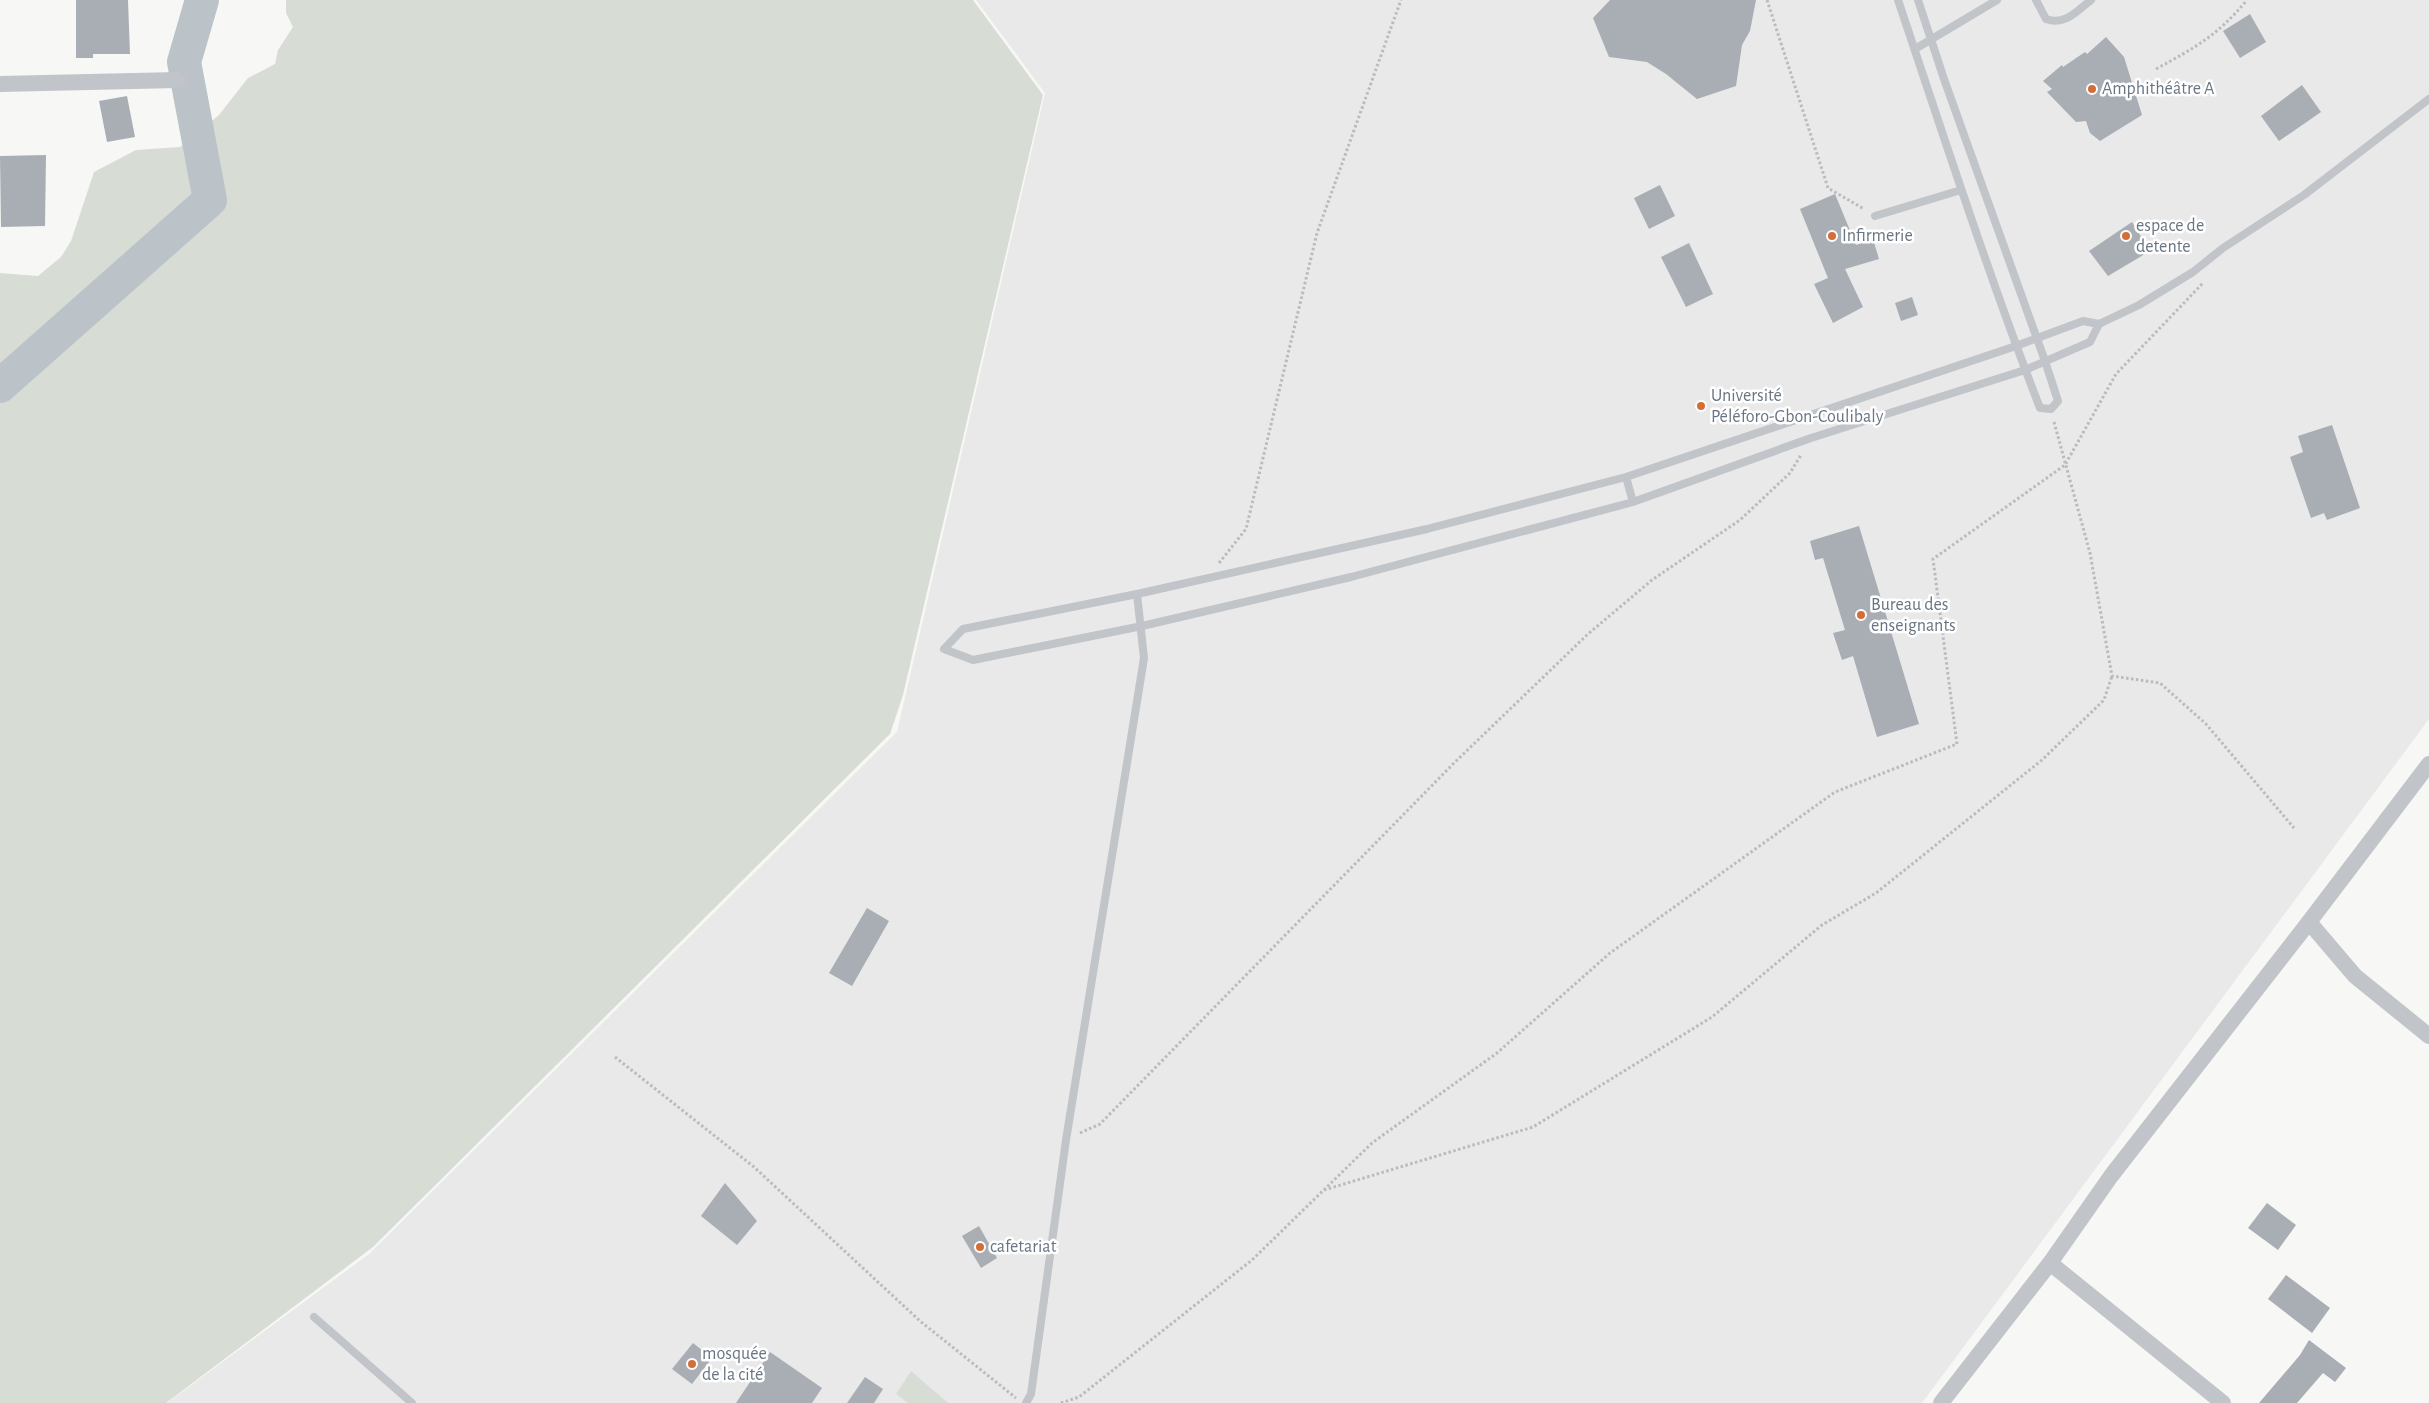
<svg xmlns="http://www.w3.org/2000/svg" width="2429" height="1403" font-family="'Alegreya Sans',sans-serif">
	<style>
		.built { fill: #e8e9e8 }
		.green { fill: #d7dcd5 }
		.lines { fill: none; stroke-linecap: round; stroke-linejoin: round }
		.river { stroke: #bbc3c9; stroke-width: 34 }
		.building { fill: #a8aeb4 }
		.path { stroke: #b9bbbe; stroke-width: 3; stroke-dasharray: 2.5 2.5; stroke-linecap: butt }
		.service { stroke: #c1c4c8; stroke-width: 8 }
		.minor { stroke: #c1c4c8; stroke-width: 16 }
		.poi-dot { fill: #d46e39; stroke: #fff; stroke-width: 2 }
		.labels { text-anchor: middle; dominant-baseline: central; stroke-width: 5; stroke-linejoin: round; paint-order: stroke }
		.poi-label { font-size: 18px; fill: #697583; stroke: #fff; text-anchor: start }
	</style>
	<rect width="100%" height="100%" fill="#f7f8f5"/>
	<!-- built -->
	<path class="built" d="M 976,0 L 2429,0 L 2429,719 L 1922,1403 L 167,1403 L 369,1254 L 897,732 L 1045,93 Z"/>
	<!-- green -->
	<path class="green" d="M 286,0 L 973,0 L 1043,95 L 903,695 L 890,734 L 373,1247 L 166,1403 L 0,1403 L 0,273 L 38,276 L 61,257 L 71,241 L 94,172 L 136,150 L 180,147 L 219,115 L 248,78 L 275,64 L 278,50 L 293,27 L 286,13 Z
		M 911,1371 L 948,1403 L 908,1403 L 896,1394 Z"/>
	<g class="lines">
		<!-- river -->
		<path class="river" d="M 0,386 L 210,200 L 184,62 L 202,0"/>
	</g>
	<!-- building -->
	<path class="building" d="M 76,0 L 128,0 L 130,54 L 93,54 L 93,58 L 76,58 Z
		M 1610,0 L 1756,0 L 1750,31 L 1742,45 L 1736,86 L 1697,99 L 1666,74 L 1647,62 L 1609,57 L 1593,18 Z
		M 2250,14 L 2266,42 L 2240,58 L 2223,31 Z
		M 2106,37 L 2124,57 L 2142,115 L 2100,141 L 2090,133 L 2086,121 L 2076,122 L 2047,92 L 2052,89 L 2043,81 L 2062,65 L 2063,67 L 2085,52 L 2087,54 Z
		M 2302,85 L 2321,112 L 2279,141 L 2261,116 Z
		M 127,96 L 135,137 L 107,142 L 99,101 Z
		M 46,155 L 45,226 L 1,227 L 0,156 Z
		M 1660,185 L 1675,216 L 1649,229 L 1634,198 Z
		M 1835,194 L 1856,245 L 1873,239 L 1879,259 L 1845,269 L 1863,307 L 1833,323 L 1814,284 L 1828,278 L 1800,209 Z
		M 2132,222 L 2150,251 L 2108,276 L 2089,251 Z
		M 1689,243 L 1713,294 L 1686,307 L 1661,257 Z
		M 1912,297 L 1918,315 L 1901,321 L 1895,303 Z
		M 2332,425 L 2360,508 L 2327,520 L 2324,513 L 2311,518 L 2290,457 L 2303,452 L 2298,436 Z
		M 1859,526 L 1919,724 L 1877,737 L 1853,656 L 1842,660 L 1833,633 L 1845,630 L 1823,558 L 1815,560 L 1810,541 Z
		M 867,908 L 889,921 L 852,986 L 829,973 Z
		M 725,1183 L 757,1221 L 737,1245 L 701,1216 Z
		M 2267,1203 L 2296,1225 L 2278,1250 L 2248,1228 Z
		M 979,1226 L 997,1258 L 981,1268 L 962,1236 Z
		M 2286,1275 L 2330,1308 L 2312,1333 L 2268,1299 Z
		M 2309,1340 L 2346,1368 L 2335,1382 L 2323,1373 L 2297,1403 L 2259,1403 L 2300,1355 Z
		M 693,1343 L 712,1358 L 692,1384 L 672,1369 Z
		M 770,1352 L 822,1388 L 812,1403 L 736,1403 Z
		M 865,1377 L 883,1389 L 874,1403 L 847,1403 Z"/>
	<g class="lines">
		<!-- path -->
		<path class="path" d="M 1767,0 L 1828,188 L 1864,209
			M 2156,69 C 2196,47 2217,36 2247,0
			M 2054,422 L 2090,553 L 2112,676 L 2160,683 L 2206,724 L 2294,828
			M 1219,563 L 1246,529 L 1317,233 L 1401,0
			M 615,1057 L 754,1167 L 920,1321 L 1016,1398
			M 1080,1133 L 1100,1124 L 1454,763 L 1588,634 L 1652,580 L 1740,520 L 1790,473 L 1801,455
			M 1324,1190 L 1533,1127 L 1712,1017 L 1822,925 L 1876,893 L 2042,760 L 2104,700 L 2112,676
			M 1061,1403 L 1079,1397 L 1252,1260 L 1372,1143 L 1497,1053 L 1610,953 L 1835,792 L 1957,744 L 1933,559 L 2065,465 L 2116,374 L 2203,283"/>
		<!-- service -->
		<path class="service" d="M 1898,0 C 1944,137 1988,274 2040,408 L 2051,409 L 2058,401 L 2045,361 L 1944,79 L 1918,0
			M 2036,0 L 2046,19 C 2065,26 2077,11 2091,0
			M 1915,49 L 1997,0
			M 1875,216 L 1961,190
			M 2099,324 L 2090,342 L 2025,370 L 1811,438 L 1633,502 L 1351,577 L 1142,626 L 973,660 L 944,649 L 963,629 L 1137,594 L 1427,529 L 1626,477 L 2016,346 L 2083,321 L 2099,324 L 2139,305 L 2193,272 L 2223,248 L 2304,195 L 2429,99
			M 1626,477 L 1633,502
			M 314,1317 L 412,1403
			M 1026,1403 L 1031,1394 L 1066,1140 L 1144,658 L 1137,594"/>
		<!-- minor -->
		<path class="minor" d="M 0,84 L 178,80
			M 2309,922 L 2355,976 L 2429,1036
			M 2050,1263 L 2223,1403
			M 1941,1403 L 2050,1263 L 2111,1176 L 2309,922 L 2429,764"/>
	</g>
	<!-- markers -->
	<g class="poi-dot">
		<circle cx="2092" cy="89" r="5"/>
		<circle cx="1832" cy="236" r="5"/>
		<circle cx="2126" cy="236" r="5"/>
		<circle cx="1701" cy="406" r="5"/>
		<circle cx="1861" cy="615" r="5"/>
		<circle cx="980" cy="1247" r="5"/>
		<circle cx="692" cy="1364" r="5"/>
	</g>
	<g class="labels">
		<!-- poi labels -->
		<g class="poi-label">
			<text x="2102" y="89">Amphithéâtre A</text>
			<text x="2136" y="226">espace de<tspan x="2136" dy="21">detente</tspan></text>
			<text x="1842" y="236">Infirmerie</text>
			<text x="1711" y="396">Université<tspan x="1711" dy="21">Péléforo-Gbon-Coulibaly</tspan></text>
			<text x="1871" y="605">Bureau des<tspan x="1871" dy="21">enseignants</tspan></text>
			<text x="990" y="1247">cafetariat</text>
			<text x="702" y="1354">mosquée<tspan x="702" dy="21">de la cité</tspan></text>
		</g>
	</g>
</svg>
